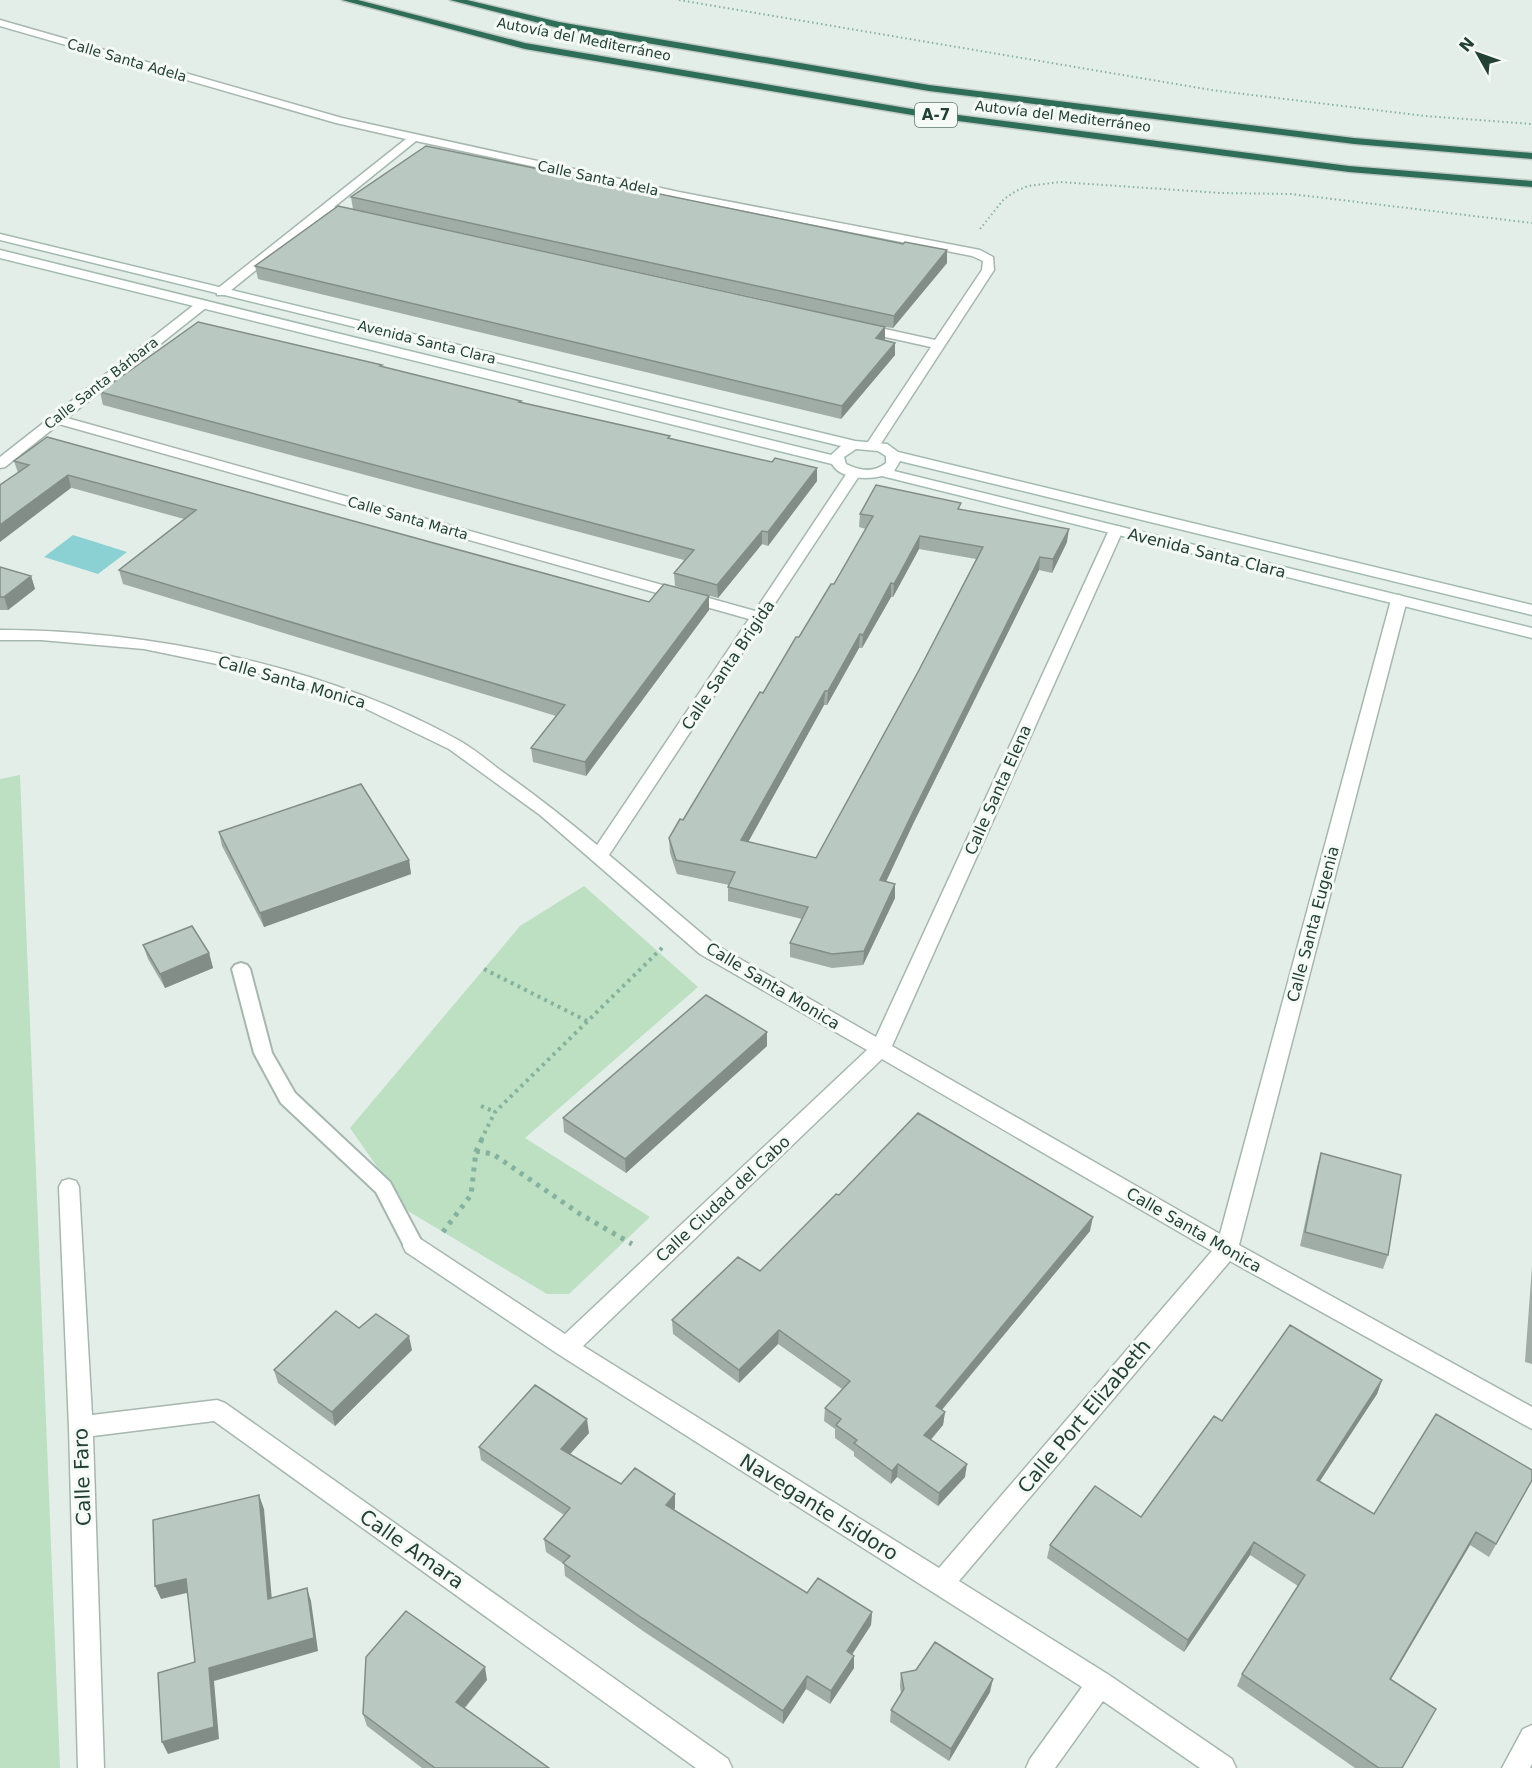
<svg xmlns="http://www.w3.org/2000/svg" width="1532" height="1768" font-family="'DejaVu Sans',sans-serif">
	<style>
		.green { fill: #bddfc2 }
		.water { fill: #8bd1d4 }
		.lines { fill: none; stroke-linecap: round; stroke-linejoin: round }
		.lane-casing { stroke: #a6b7af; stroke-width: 4 }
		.street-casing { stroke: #a6b7af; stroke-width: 3 }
		.secondary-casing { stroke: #a2baaf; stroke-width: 3 }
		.highway-casing { stroke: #c1cac6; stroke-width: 3 }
		.path-far2 { stroke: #84b29e; stroke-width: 2; stroke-dasharray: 1.5 3; stroke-linecap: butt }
		.path-far1 { stroke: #84b29e; stroke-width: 4; stroke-dasharray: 3 4.5; stroke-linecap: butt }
		.path { stroke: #84b29e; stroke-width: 5; stroke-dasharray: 4 6; stroke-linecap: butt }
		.lane { fill: #fff; fill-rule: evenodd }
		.street { fill: #fff; fill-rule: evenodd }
		.secondary { fill: #fff; fill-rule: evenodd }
		.highway { fill: #2e6e59; fill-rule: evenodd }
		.wall { fill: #9fada6; fill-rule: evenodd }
		.shaded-wall { fill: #828d87 }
		.building { fill: #b9c9c1; stroke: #828d87; stroke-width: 1.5; fill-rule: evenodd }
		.labels { text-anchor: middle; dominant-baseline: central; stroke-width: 6; stroke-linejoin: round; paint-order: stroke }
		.far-street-label { font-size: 14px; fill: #234135; stroke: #f5faf7 }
		.shield { fill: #f5faf7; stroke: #62786f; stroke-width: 1.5 }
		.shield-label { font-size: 15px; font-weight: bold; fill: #234135 }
		.street-label { font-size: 16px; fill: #234135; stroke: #f5faf7 }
		.near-street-label { font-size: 20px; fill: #234135; stroke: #f5faf7 }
	</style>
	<rect width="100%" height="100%" fill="#e4eee9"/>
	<!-- green -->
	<path class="green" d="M 20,775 L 60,1768 L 0,1768 L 0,779 Z
		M 584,886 L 698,987 L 525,1138 L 650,1217 L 569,1294 L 547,1294 L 408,1211 L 350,1128 L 520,926 Z"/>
	<!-- water -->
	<path class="water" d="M 73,535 L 127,552 L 98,574 L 44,557 Z"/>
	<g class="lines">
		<defs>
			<path id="lane" d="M 241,963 L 247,965 L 250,969 L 272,1053 L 295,1093 L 390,1182 L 424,1246 L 421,1252 L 414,1254 L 407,1252 L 376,1192 L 281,1103 L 254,1053 L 232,969 L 235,965 Z"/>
			<path id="street" d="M 0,20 L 342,118 L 679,192 L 980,250 L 993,257 L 994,270 L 880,445 L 873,449 L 866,445 L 931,347 L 858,331 L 856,328 L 862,324 L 935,340 L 982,270 L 983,261 L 972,256 L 679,198 L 416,141 L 334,207 L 359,213 L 359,217 L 327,213 L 225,295 L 217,295 L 217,289 L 406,139 L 336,123 L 0,26 Z
				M 203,300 L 209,304 L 207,307 L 67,418 L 755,611 L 849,470 L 859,470 L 861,473 L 609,855 L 714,944 L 876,1037 L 1109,530 L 1116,526 L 1121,527 L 1123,530 L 892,1046 L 1220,1234 L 1391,600 L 1399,595 L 1404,597 L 1407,600 L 1239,1245 L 1532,1407 L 1532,1429 L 1230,1261 L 959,1581 L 1109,1675 L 1232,1759 L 1236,1768 L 1200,1768 L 1103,1701 L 1055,1768 L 1026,1768 L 1030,1759 L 1082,1687 L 558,1354 L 406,1252 L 403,1246 L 406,1240 L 414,1237 L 422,1240 L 565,1334 L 867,1050 L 700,954 L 540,815 L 449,749 L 356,704 L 251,671 L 144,649 L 41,640 L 0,640 L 0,630 C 152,630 326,666 460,741 C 474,749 487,760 500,770 C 534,794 566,819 597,845 L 749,619 L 59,424 L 5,467 L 0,468 L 0,457 L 199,301 ZM 882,1059 L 1212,1251 L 939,1568 L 583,1346 Z
				M 69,1179 L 76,1181 L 79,1187 L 92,1415 L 217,1400 L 225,1403 L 728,1759 L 732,1768 L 696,1768 L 214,1421 L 93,1436 L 104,1768 L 78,1768 L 69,1427 L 59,1187 L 62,1181 Z
				M 1532,1725 L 1532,1764 L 1530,1768 L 1502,1768 L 1523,1729 Z"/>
			<path id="secondary" d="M 0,234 L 855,441 L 887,444 L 898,452 L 1532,605 L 1532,615 L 900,461 L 894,471 L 1532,628 L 1532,638 L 882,476 C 867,480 840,479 832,464 L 0,258 L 0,250 L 831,455 L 841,446 L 0,240 ZM 856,449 L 878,451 L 886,456 L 886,463 C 874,473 860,471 846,464 L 844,457 Z"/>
			<path id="highway" d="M 342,0 L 358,0 L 525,43 L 912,109 L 1349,166 L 1532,181 L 1532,187 L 1349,172 L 912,115 L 525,49 Z
				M 450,0 L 467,0 L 559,22 L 929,85 L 1354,138 L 1532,153 L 1532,159 L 1354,144 L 929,91 L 559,28 Z"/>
		</defs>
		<!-- lane casing -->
		<use href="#lane" class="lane-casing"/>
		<!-- street casing -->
		<use href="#street" class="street-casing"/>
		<!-- secondary casing -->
		<use href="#secondary" class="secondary-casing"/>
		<!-- highway casing -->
		<use href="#highway" class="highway-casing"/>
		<!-- path-far2 -->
		<path class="path-far2" d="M 679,0 L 1211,90 L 1425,116 L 1532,124
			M 980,229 L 1004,199 L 1016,191 L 1028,186 L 1060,182 L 1221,193 L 1291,194 L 1532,223"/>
		<!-- path-far1 -->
		<path class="path-far1" d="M 484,969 L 587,1021
			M 481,1106 L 495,1112
			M 481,1140 L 495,1112 L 664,946"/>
		<!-- path -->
		<path class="path" d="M 476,1151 L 493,1154 L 580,1214 L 632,1244
			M 443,1232 L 471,1195 L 476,1151 L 482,1139"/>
		<!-- lane -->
		<use href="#lane" class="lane"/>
		<!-- street -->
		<use href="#street" class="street"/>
		<!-- secondary -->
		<use href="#secondary" class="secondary"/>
		<!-- highway -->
		<use href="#highway" class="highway"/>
	</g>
	<!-- wall -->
	<path class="wall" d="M 351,197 L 903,244 L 947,250 L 947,263 L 893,328 L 885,327 L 885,339 L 884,340 L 895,355 L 841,419 L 258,279 L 255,266 L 780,303 L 353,209 Z
		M 382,367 L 521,402 L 670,436 L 670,438 L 817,481 L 768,546 L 762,544 L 718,598 L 675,586 L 674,573 L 684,560 L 103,405 L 100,392 Z
		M 14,461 L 649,602 L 709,610 L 586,776 L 533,762 L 531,748 L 556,716 L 123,584 L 119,570 L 184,519 L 18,473 Z
		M 961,510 L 1067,542 L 1052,573 L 1039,570 L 913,824 L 886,882 L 895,898 L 863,965 L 832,968 L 790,957 L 790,943 L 802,919 L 728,901 L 728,887 L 729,885 L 677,874 L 670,853 L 669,838 L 683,820 L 763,693 L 834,584 L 866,529 L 859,527 L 860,514 ZM 919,549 L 976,559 L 918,672 L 816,858 L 748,842 L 824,705 L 827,705 L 859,648 L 862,648 L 891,597 L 893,597 Z
		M 0,567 L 31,576 L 35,589 L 8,610 L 0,610 Z
		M 219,832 L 409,860 L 411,874 L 264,927 L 222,846 Z
		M 143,945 L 209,953 L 213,968 L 165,988 L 148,959 Z
		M 767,1046 L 626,1173 L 564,1132 L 563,1118 Z
		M 1321,1153 L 1388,1255 L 1383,1269 L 1300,1246 L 1317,1167 Z
		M 839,1195 L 1090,1231 L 942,1410 L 945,1412 L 943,1425 L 931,1440 L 965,1477 L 938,1506 L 897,1477 L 891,1484 L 854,1456 L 854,1452 L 835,1438 L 835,1429 L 824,1421 L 825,1408 L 842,1389 L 778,1344 L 739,1383 L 673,1334 L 672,1320 L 760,1271 Z
		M 1532,1266 L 1532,1364 L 1525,1362 Z
		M 359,1328 L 412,1350 L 335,1426 L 278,1383 L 274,1370 Z
		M 1382,1380 L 1377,1394 L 1320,1481 L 1374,1514 L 1532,1481 L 1489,1557 L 1470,1545 L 1391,1679 L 1403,1768 L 1355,1768 L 1237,1686 L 1242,1674 L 1298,1586 L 1250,1555 L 1184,1652 L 1047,1558 L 1050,1545 L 1141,1517 L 1222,1421 Z
		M 589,1433 L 570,1454 L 621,1484 L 675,1508 L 673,1510 L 807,1593 L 872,1612 L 871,1625 L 852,1654 L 854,1656 L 854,1668 L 830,1704 L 806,1689 L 783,1724 L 643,1631 L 565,1576 L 564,1564 L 546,1552 L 544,1539 L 564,1515 L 481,1460 L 479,1447 Z
		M 901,1673 L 990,1692 L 949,1761 L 890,1722 L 891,1710 L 901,1694 L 900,1686 Z
		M 487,1680 L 465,1708 L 549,1768 L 422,1768 L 367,1726 L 363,1714 Z"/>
	<!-- shaded-wall -->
	<path class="shaded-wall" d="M 947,250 L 947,263 L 893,328 L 894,316 Z
		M 885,327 L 885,339 L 875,351 L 876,338 Z
		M 895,343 L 895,355 L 841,419 L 842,406 Z
		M 817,468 L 817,481 L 768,546 L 768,532 Z
		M 68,475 L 71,488 L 0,542 L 0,525 Z
		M 1069,529 L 1067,542 L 1052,573 L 1053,559 Z
		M 762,531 L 762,544 L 718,598 L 717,585 Z
		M 920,536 L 919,549 L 893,597 L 894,584 Z
		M 1040,557 L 1039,570 L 913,824 L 880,894 L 880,880 L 914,810 Z
		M 31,576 L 35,589 L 8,610 L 4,597 Z
		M 891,583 L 891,597 L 862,648 L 863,635 Z
		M 709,596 L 709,610 L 586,776 L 585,762 Z
		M 860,634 L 859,648 L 827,705 L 828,691 Z
		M 825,691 L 824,705 L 741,855 L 741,840 Z
		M 409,860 L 411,874 L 264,927 L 260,913 Z
		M 895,884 L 895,898 L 863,965 L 864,951 Z
		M 209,953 L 213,968 L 165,988 L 160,974 Z
		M 767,1032 L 767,1046 L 626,1173 L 625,1159 Z
		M 1093,1217 L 1090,1231 L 934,1419 L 936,1406 Z
		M 779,1330 L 778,1344 L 739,1383 L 739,1370 Z
		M 409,1336 L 412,1350 L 335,1426 L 332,1412 Z
		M 1382,1380 L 1377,1394 L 1312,1493 L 1317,1480 Z
		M 945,1412 L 943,1425 L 922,1449 L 924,1435 Z
		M 587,1419 L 589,1433 L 563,1462 L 561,1449 Z
		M 898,1464 L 897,1477 L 891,1484 L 892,1471 Z
		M 967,1464 L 965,1477 L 938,1506 L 939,1493 Z
		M 675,1494 L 675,1508 L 667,1519 L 666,1505 Z
		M 259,1495 L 264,1509 L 273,1612 L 268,1599 Z
		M 1476,1532 L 1470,1545 L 1384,1691 L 1390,1679 Z
		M 1254,1542 L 1250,1555 L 1184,1652 L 1188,1640 Z
		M 186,1579 L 191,1592 L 161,1599 L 155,1586 Z
		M 307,1588 L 311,1601 L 318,1651 L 214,1681 L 219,1739 L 168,1754 L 162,1742 L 209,1668 Z
		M 872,1612 L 871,1625 L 846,1664 L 847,1651 Z
		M 854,1656 L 854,1668 L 830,1704 L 831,1691 Z
		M 485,1667 L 487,1680 L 459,1714 L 456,1702 Z
		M 807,1676 L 806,1689 L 783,1724 L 783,1711 Z
		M 993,1679 L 990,1692 L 949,1761 L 951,1749 Z"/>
	<!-- building -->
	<path class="building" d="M 426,146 L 903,244 L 905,242 L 947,250 L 894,316 L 351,197 Z
		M 338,206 L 885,327 L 876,338 L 895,343 L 842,406 L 255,266 Z
		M 198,322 L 382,365 L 380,366 L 521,401 L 519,402 L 670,436 L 668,438 L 772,462 L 775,458 L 817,468 L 768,532 L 762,531 L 717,585 L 674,573 L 694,550 L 100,392 Z
		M 47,437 L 649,602 L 664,584 L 709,596 L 585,762 L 531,748 L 565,705 L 119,570 L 196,510 L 68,475 L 0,525 L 0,485 L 29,465 L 14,461 Z
		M 876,485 L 961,503 L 958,509 L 1069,529 L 1053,559 L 1040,557 L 914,810 L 880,880 L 895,884 L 864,951 L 832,954 L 790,943 L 808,907 L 728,887 L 735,872 L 676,860 L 669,838 L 680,819 L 683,820 L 760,692 L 763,693 L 796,637 L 799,637 L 831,584 L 834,584 L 873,516 L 860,514 ZM 920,536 L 983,547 L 918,672 L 816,858 L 741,840 L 825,691 L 828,691 L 860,634 L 863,635 L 891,583 L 894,584 Z
		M 0,567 L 31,576 L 4,597 L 0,597 Z
		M 361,784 L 409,860 L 260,913 L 219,832 Z
		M 192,926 L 209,953 L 160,974 L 143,945 Z
		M 706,995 L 767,1032 L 625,1159 L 563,1118 Z
		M 918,1113 L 1093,1217 L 936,1406 L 945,1412 L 924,1435 L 967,1464 L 939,1493 L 898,1464 L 892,1471 L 854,1443 L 857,1440 L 836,1425 L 841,1419 L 825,1408 L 850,1381 L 779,1330 L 739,1370 L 672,1320 L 738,1257 L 760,1271 L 836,1194 L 839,1195 Z
		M 1321,1153 L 1401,1175 L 1388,1255 L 1305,1232 Z
		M 336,1311 L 359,1328 L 376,1314 L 409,1336 L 332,1412 L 274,1370 Z
		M 1290,1325 L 1382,1380 L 1317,1480 L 1374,1514 L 1436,1414 L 1532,1470 L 1532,1480 L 1496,1544 L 1476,1532 L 1390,1679 L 1436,1709 L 1402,1768 L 1379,1768 L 1242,1674 L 1305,1575 L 1254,1542 L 1188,1640 L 1050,1545 L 1095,1486 L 1141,1517 L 1214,1416 L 1222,1421 Z
		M 535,1385 L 587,1419 L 561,1449 L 621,1484 L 635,1468 L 675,1494 L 666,1505 L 807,1593 L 818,1578 L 872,1612 L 847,1651 L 854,1656 L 831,1691 L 807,1676 L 783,1711 L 642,1618 L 563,1563 L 570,1556 L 544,1539 L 570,1508 L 479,1447 Z
		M 259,1495 L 268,1599 L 307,1588 L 314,1638 L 209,1668 L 214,1727 L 162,1742 L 158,1673 L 195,1662 L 186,1579 L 155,1586 L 153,1520 Z
		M 406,1611 L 485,1667 L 456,1702 L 549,1768 L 435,1768 L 363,1714 L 366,1657 Z
		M 935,1642 L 993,1679 L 951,1749 L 891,1710 L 904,1689 L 901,1673 L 916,1670 Z"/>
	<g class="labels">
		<!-- far-street labels -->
		<g class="far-street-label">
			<text transform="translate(584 39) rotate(11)">Autovía del Mediterráneo</text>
			<text transform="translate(127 60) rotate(16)">Calle Santa Adela</text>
			<text transform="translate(1063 116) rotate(7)">Autovía del Mediterráneo</text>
			<text transform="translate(598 178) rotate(12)">Calle Santa Adela</text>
			<text transform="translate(427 342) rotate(14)">Avenida Santa Clara</text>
			<text transform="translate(101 383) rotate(-38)">Calle Santa Bárbara</text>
			<text transform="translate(408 518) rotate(16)">Calle Santa Marta</text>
		</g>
		<!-- shield labels -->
		<rect class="shield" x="915" y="103" width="42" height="24" rx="4.5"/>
		<g class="shield-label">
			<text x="936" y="115">A-7</text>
		</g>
		<!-- street labels -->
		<g class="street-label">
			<text transform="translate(1207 553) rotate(14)">Avenida Santa Clara</text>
			<text transform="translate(728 665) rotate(-56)">Calle Santa Brigida</text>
			<text transform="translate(292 682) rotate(16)">Calle Santa Monica</text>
			<text transform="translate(998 790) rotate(-66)">Calle Santa Elena</text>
			<text transform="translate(1313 924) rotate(-75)">Calle Santa Eugenia</text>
			<text transform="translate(773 986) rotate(31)">Calle Santa Monica</text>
			<text transform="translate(723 1199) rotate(-43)">Calle Ciudad del Cabo</text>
			<text transform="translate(1194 1230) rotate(30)">Calle Santa Monica</text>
		</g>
		<!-- near-street labels -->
		<g class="near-street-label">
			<text transform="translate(1084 1416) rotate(-50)">Calle Port Elizabeth</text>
			<text transform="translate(82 1477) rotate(-92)">Calle Faro</text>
			<text transform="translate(819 1507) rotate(32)">Navegante Isidoro</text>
			<text transform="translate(412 1549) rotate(35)">Calle Amara</text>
		</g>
	</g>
	<!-- north arrow -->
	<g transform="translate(1478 54) rotate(310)" stroke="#f5faf7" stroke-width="4.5" paint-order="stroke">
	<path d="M0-4.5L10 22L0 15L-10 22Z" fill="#234135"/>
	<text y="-9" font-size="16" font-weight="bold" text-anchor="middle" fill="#234135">N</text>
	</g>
</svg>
